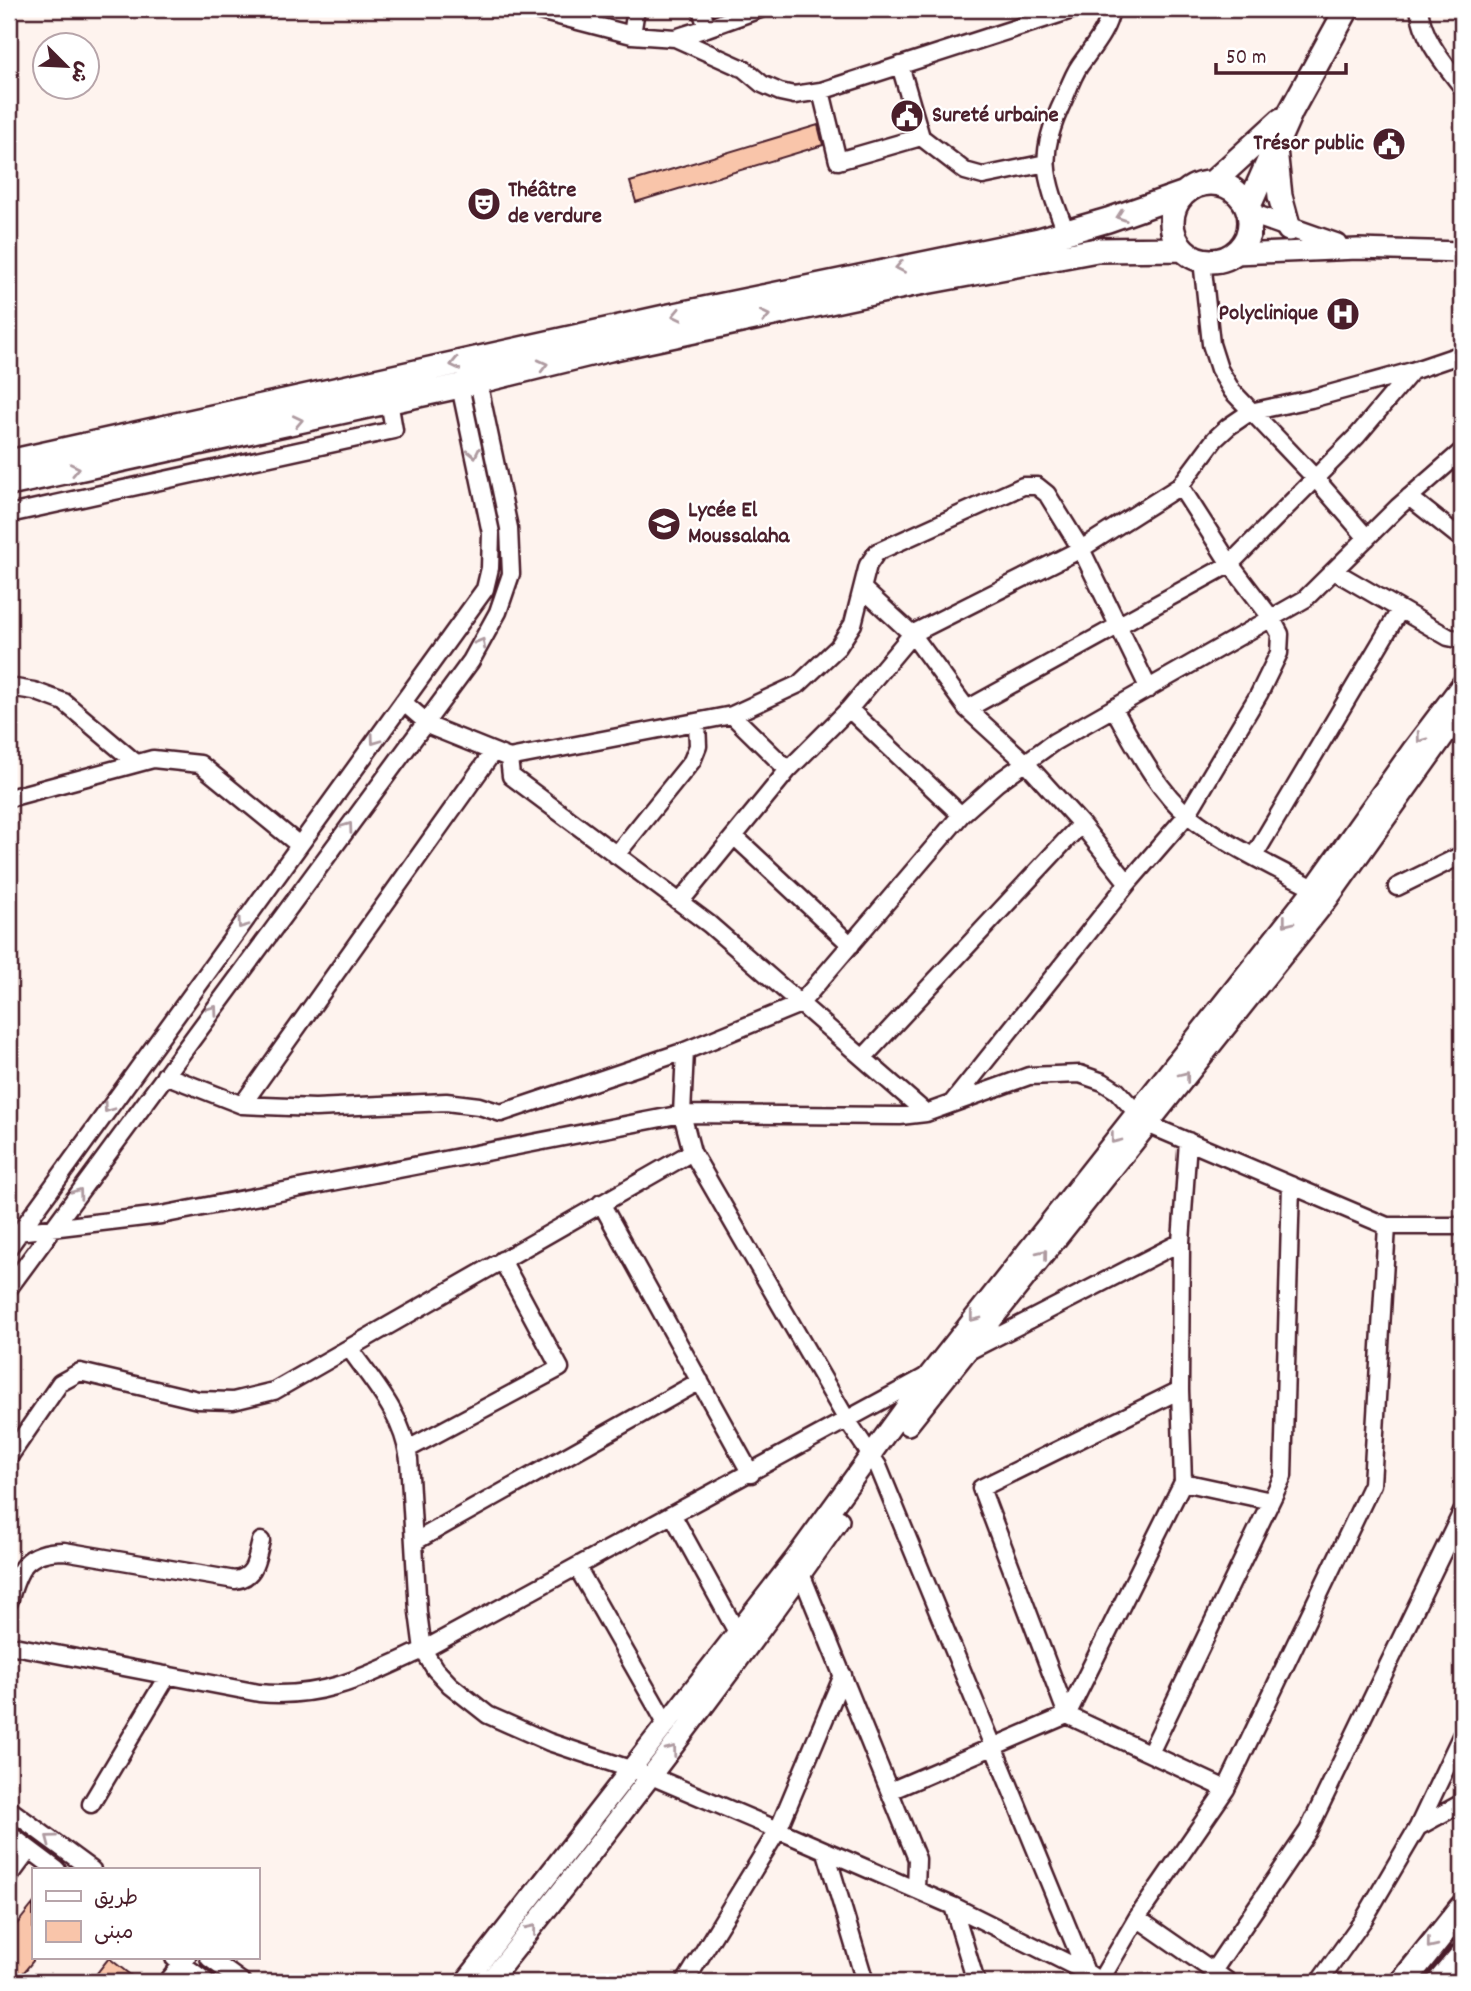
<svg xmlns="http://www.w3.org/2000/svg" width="1471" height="1991" font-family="Dekko,'Playpen Sans Arabic',sans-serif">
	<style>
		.building { fill: #f9c5aa; stroke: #4a1f2b; stroke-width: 2 }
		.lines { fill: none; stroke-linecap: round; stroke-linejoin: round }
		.minor-casing { stroke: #4a1f2b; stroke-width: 21 }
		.tertiary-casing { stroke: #4a1f2b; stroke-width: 24 }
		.secondary-casing { stroke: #4a1f2b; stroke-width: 28 }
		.primary-casing { stroke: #4a1f2b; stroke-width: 30 }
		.minor { stroke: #fff; stroke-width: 16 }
		.tertiary { stroke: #fff; stroke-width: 19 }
		.secondary { stroke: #fff; stroke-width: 23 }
		.primary { stroke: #fff; stroke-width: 24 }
		.oneway { stroke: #ae9aa0 }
		.labels { text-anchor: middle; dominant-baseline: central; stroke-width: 5; stroke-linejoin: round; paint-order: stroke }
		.poi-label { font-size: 23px; font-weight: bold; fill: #4a1f2b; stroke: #fff; text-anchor: start }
	</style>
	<rect width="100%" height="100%" fill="#fef3ee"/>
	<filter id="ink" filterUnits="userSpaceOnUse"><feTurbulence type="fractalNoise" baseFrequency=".0143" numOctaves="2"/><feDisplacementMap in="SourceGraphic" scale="14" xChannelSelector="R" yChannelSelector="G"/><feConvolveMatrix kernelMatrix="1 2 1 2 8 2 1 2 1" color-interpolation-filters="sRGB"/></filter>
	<g filter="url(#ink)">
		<!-- building -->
		<path class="building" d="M 818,125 L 823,145 L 636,202 L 630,182 Z
			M 33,1904 L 33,1961 L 16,1982 L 9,1982 L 9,1934 Z
			M 109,1958 L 139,1982 L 90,1982 Z"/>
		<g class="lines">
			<defs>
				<path id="minor" d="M 532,9 L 632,35 L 675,38 L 707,28
					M 701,9 L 707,28 L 760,9
					M 1419,9 C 1423,40 1444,63 1462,87
					M 632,35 L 636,9
					M 675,38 L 744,69 L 762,84 L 780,92 L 794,95 L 821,91 L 1075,9
					M 900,65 L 921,137 L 965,171 L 983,176 L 1046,163
					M 821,91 L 838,161 L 921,137
					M 1066,232 C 1044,175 1037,156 1064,99 C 1069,87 1073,75 1080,65 C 1092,48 1108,30 1111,9
					M 1202,260 L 1211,344 L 1219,369 L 1232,391 L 1315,478 L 1367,538
					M 1409,497 L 1462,539
					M 9,514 L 394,430 L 389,401
					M 1334,571 L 1448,637 L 1462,640
					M 863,589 L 912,634 L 967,709 L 1025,762 L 1081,824 L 1128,883
					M 9,687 L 34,691 L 64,702 L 136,763
					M 403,702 L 432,727 L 509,758 L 732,715 L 799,684 L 838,647 L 853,624 L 868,565 L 877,552 L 1023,486 L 1037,486 L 1047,494 L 1081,549 L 1149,689
					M 849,709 L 961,815
					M 967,709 L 1230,564 L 1357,436 L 1412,371
					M 1114,709 C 1134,744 1157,790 1188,815 C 1221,842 1275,868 1314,888 L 1323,895
					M 732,715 L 788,770
					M 509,758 L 511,776 L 709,924 L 926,1113
					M 9,798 L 153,759 L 200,764 L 299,845
					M 734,836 L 851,945
					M 616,855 L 692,761 L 698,746 L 697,722
					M 1254,856 L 1400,610
					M 1397,887 L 1462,855
					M 680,902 L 788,770 L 849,709 L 912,634 L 1081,549 L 1180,486 L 1215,439 L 1228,427 L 1250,412 L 1311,399 L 1412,371 L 1462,354
					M 685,1051 L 682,1114 L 692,1152 L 847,1420 L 878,1466 L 1086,1972
					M 863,1058 L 1081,824
					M 165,1075 L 242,1105 L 315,1108 L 446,1102 L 479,1106 L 501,1113 L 685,1051 L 800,1004 L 961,815 L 997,783 L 1054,742 L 1305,599 L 1398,507 L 1462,451
					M 952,1103 L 1128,883 L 1187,815 L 1259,694 L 1279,653 L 1280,634 L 1272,619 L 1230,564 L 1180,486
					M 242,1105 L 493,752
					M 601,1203 L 751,1474
					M 9,1233 L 161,1215 L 682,1114 L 900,1116 L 926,1113 L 1029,1076 L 1080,1074 L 1103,1082 L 1117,1091 L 1147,1124 L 1387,1226 L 1462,1226
					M 9,1247 L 485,589 L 490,568 L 491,533 L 460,386
					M 9,1288 L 471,661 L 498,612 L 511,574 L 509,528 L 478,381
					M 349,1348 C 375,1385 402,1413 409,1459 L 418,1612 L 423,1650 L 435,1669 L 450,1685 L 488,1715 L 549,1742 L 651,1776 L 778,1830 L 953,1906 L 1086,1972 L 1101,1982
					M 969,1351 L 1181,1242
					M 1180,1390 L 981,1488 L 1067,1715 L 1226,1789 L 1372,1484 L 1387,1226
					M 408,1449 L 560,1368 L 502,1260
					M 9,1457 L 60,1383 L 80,1372 L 198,1400 L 233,1401 L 274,1391 L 692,1152
					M 1183,1482 L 1271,1501
					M 673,1516 L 738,1634
					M 414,1542 L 700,1381
					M 798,1566 L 917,1859 L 916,1890
					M 577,1567 L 667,1725
					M 9,1602 C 18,1569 25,1551 64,1551 L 235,1580 C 256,1577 256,1559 261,1541
					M 9,1645 L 259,1693 C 324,1699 366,1676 423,1650 L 927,1376
					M 1150,1753 L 1283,1476 L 1291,1185
					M 890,1791 L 1067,1715 L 1183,1482 L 1180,1390 L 1181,1242 L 1188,1141
					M 91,1804 L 168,1675
					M 9,1809 L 92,1870
					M 1418,1827 L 1462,1803
					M 9,1834 L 57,1870
					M 826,1852 L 865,1982
					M 9,1877 L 29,1850
					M 953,1906 L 976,1982
					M 1137,1918 L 1229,1982
					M 174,1958 L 207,1982
					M 209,1958 L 242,1982
					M 1213,1971 L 1308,1831 L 1462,1512
					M 1100,1981 L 1137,1918 L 1226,1789
					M 167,1982 L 187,1958
					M 685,1982 L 778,1830 L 843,1675
					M 1319,1982 L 1364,1919 L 1418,1827 L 1462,1734"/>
				<path id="tertiary" d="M 1249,213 L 1337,244
					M 1234,254 L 1358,249 L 1462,252
					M 908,1425 L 1328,899 L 1462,711
					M 465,1982 L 794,1560 L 929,1375 L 1314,888 L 1412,750 L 1462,684
					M 489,1982 C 610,1831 728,1679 839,1520"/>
				<path id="secondary" d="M 1275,149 L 1280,196 L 1289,229
					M 1212,183 L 1281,120
					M1172 222a39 39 0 1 1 78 0a39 39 0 1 1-78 0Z
					M 1248,208 L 1291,111 L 1347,9
					M 9,462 L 665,317 L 1039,240 L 1108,220 L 1185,193
					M 9,484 L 460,386 L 610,349 L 909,285 L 1097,250 L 1183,249"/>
				<path id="primary" d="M 1403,1982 L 1462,1908
					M 1440,1982 L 1462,1956"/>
			</defs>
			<!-- minor casing -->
			<use href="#minor" class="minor-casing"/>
			<!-- tertiary casing -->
			<use href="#tertiary" class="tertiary-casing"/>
			<!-- secondary casing -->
			<use href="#secondary" class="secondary-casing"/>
			<!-- primary casing -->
			<use href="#primary" class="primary-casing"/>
			<!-- minor -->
			<use href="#minor" class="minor"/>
			<!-- tertiary -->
			<use href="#tertiary" class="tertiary"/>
			<!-- secondary -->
			<use href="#secondary" class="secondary"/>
			<!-- primary -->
			<use href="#primary" class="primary"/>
		</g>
		<!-- one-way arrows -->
		<defs><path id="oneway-chevron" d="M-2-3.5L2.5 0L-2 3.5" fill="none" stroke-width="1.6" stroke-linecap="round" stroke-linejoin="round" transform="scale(1.75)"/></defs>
		<g class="oneway">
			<use href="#oneway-chevron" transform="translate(1121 216) rotate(161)"/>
			<use href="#oneway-chevron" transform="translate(900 267) rotate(169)"/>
			<use href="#oneway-chevron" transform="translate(677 315) rotate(168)"/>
			<use href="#oneway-chevron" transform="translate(765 316) rotate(-12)"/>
			<use href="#oneway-chevron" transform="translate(455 364) rotate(167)"/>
			<use href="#oneway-chevron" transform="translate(543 365) rotate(-14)"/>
			<use href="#oneway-chevron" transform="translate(298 421) rotate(-12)"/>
			<use href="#oneway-chevron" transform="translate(474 453) rotate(78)"/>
			<use href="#oneway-chevron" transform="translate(75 469) rotate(-12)"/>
			<use href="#oneway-chevron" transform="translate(481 643) rotate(-61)"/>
			<use href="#oneway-chevron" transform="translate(1421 738) rotate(127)"/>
			<use href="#oneway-chevron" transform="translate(375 740) rotate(126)"/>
			<use href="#oneway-chevron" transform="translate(348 827) rotate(-54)"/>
			<use href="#oneway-chevron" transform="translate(1287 922) rotate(128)"/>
			<use href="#oneway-chevron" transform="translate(242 924) rotate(126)"/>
			<use href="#oneway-chevron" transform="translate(213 1010) rotate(-54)"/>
			<use href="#oneway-chevron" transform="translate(1185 1076) rotate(-52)"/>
			<use href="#oneway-chevron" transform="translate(108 1108) rotate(126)"/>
			<use href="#oneway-chevron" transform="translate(1115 1139) rotate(128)"/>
			<use href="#oneway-chevron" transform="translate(78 1193) rotate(-54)"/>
			<use href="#oneway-chevron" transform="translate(1043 1254) rotate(-51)"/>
			<use href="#oneway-chevron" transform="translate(974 1317) rotate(128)"/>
			<use href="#oneway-chevron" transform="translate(672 1750) rotate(-53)"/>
			<use href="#oneway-chevron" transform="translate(50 1839) rotate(-143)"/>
			<use href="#oneway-chevron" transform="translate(532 1929) rotate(-51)"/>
			<use href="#oneway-chevron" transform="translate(1431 1944) rotate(129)"/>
		</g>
	</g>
	<!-- icons -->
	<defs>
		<symbol id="civic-disc" viewBox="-11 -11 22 22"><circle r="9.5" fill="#4a1f2b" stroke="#fff"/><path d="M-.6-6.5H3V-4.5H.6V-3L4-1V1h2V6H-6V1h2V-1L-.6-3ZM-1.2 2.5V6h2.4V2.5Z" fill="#fff"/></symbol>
		<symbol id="theatre-disc" viewBox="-11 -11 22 22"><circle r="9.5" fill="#4a1f2b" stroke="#fff"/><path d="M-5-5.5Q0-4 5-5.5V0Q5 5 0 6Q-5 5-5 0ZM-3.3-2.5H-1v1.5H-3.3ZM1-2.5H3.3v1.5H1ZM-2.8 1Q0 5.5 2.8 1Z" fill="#fff"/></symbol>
		<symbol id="hospital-disc" viewBox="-11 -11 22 22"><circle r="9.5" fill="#4a1f2b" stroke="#fff"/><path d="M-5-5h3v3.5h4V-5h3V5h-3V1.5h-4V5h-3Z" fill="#fff"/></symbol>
		<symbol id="school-disc" viewBox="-11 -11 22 22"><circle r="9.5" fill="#4a1f2b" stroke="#fff"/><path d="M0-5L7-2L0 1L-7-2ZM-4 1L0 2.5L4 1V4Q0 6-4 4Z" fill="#fff"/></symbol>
	</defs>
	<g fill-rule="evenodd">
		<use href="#civic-disc" x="888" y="97" width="38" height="38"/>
		<use href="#civic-disc" x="1370" y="125" width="38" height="38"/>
		<use href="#theatre-disc" x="465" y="185" width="38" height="38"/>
		<use href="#hospital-disc" x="1324" y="295" width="38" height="38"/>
		<use href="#school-disc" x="645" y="505" width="38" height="38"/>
	</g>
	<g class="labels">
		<!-- poi labels -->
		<g class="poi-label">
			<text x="932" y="116">Sureté urbaine</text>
			<text x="1364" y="144" text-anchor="end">Trésor public</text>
			<text x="508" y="191">Théâtre<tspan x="508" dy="26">de verdure</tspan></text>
			<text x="1318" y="314" text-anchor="end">Polyclinique</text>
			<text x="688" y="511">Lycée El<tspan x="688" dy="26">Moussalaha</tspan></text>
		</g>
	</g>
	<!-- margin -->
	<rect width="1471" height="1991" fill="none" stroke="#fff" stroke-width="35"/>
	<rect x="18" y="18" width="1436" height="1956" fill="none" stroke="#4a1f2b" stroke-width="2.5" filter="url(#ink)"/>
	<!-- legend -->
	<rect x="32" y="1868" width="228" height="91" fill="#ffffff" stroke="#b7a5aa" stroke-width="2"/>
	<rect x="46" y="1891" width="35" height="10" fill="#ffffff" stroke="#b7a5aa" stroke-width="2"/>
	<text x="94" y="1904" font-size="21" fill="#4a1f2b">طريق</text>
	<rect x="46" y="1921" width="35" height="21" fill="#f9c5aa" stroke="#b7a5aa" stroke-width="2"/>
	<text x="94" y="1938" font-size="21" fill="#4a1f2b">مبنى</text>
	<!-- north arrow -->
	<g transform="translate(66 66) rotate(114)"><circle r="33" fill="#ffffff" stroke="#b7a5aa" stroke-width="2"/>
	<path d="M0-5L12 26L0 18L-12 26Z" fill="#4a1f2b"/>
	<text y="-10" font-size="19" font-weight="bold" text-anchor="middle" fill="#4a1f2b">ش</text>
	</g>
	<!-- scale -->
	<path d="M1216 63v10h130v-10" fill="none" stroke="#4a1f2b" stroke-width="3.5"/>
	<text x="1226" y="63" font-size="21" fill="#4a1f2b" stroke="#ffffff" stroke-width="5" paint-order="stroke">50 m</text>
</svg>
